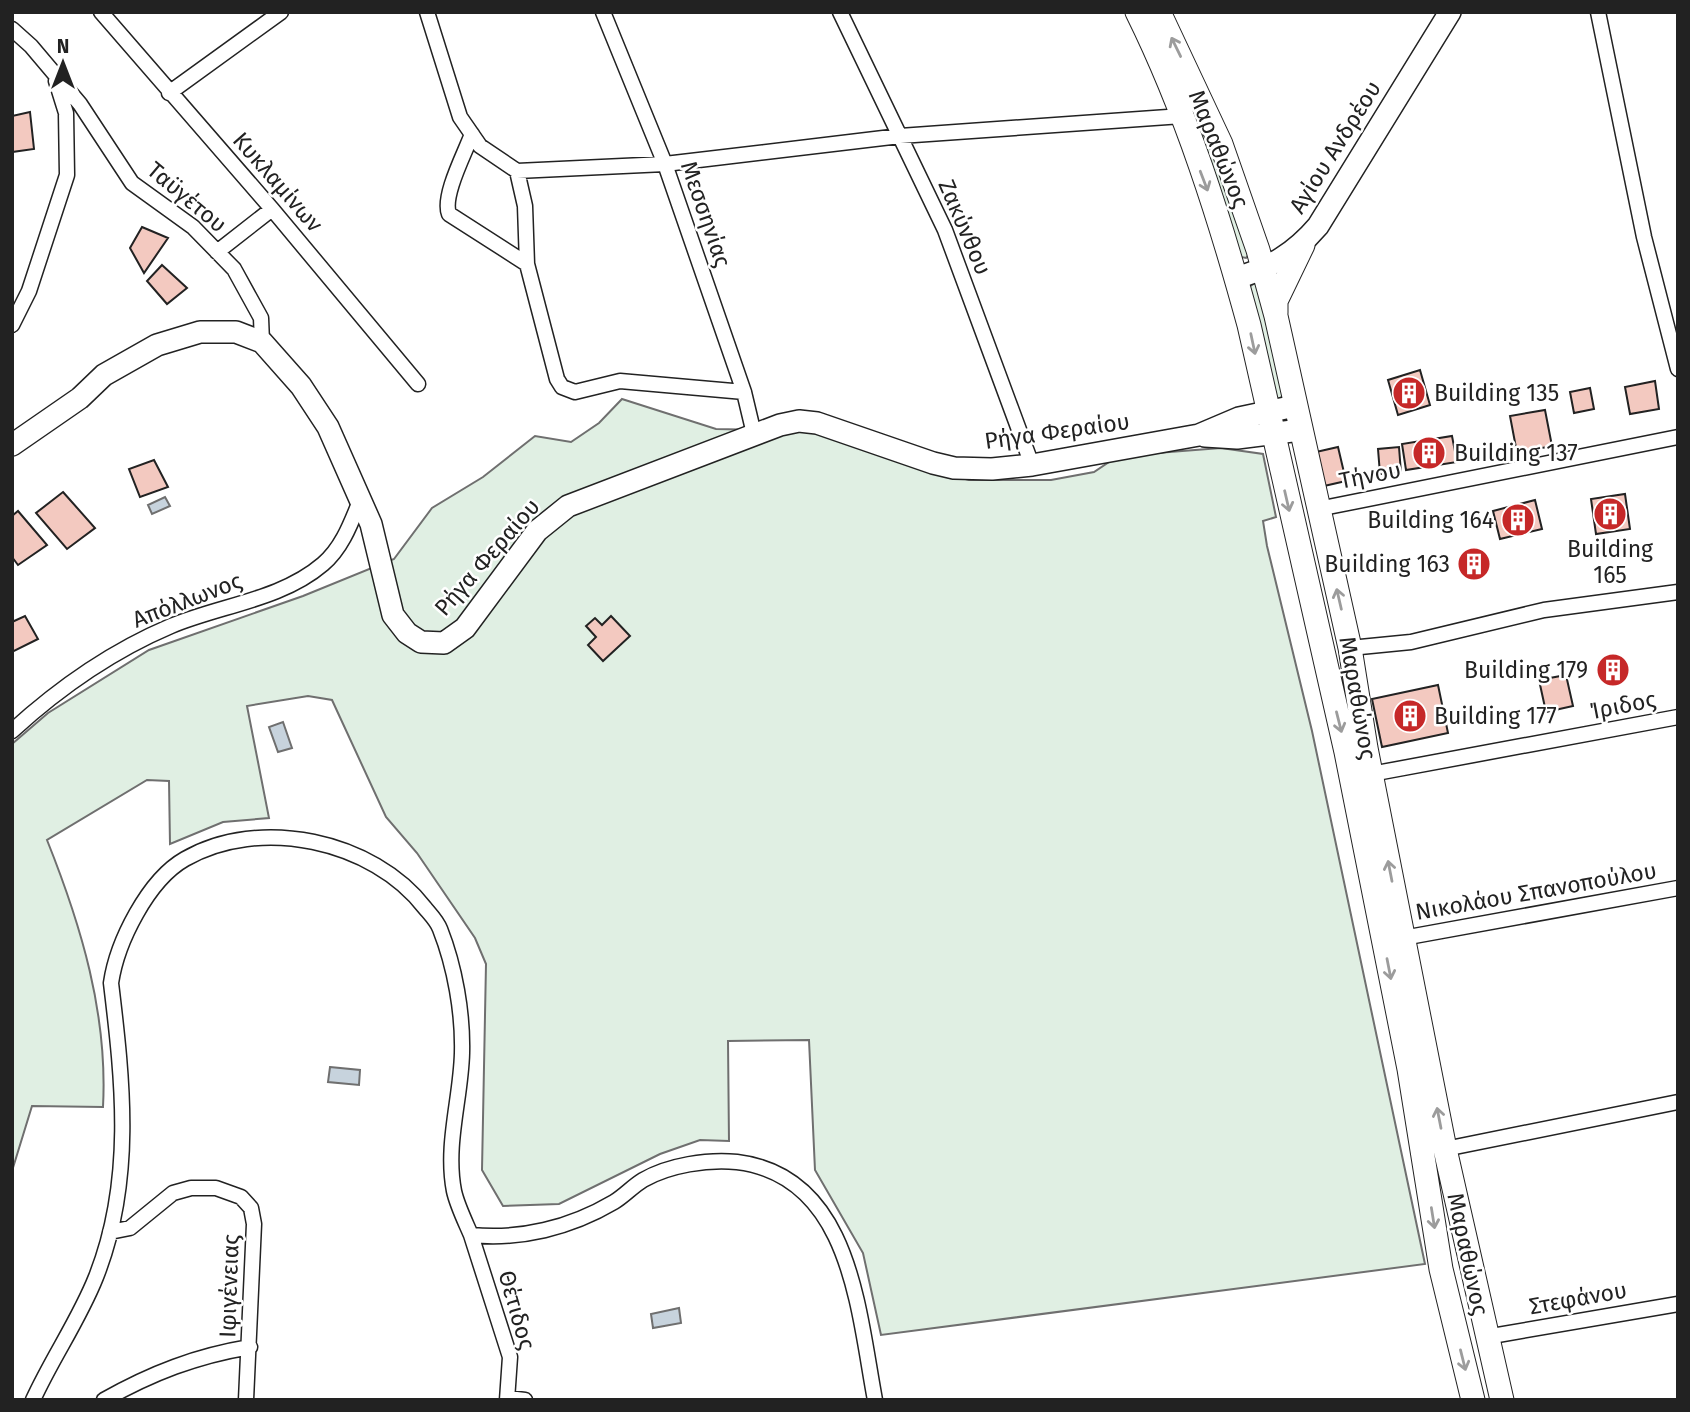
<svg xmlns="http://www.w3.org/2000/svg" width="1690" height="1412" font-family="'Fira Sans',sans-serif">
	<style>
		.green { fill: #e0efe3; stroke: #6f6f6f; stroke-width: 2 }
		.water { fill: #c7d3dd; stroke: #6f6f6f; stroke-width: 2 }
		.building { fill: #f3c9c0; stroke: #222; stroke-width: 2 }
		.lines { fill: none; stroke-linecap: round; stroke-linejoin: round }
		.street-casing { stroke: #222; stroke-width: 17 }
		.secondary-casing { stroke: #222; stroke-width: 24 }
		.primary-casing { stroke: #222; stroke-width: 25 }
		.street { stroke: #fff; stroke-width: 14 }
		.secondary { stroke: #fff; stroke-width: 21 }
		.primary { stroke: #fff; stroke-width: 23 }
		.oneway { stroke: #9c9c9c }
		.labels { text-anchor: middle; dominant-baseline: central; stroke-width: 5; stroke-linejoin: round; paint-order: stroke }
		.street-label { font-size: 23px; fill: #222; stroke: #fff }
		.poi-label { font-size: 23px; fill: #222; stroke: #fff; text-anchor: start }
	</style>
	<rect width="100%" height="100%" fill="#fff"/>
	<!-- green -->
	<path class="green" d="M 1197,107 L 1249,254 L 1246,258 L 1241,257 L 1189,110 Z
		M 1255,283 L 1258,286 L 1283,396 L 1276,401 L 1249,287 Z
		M 622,399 L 716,429 L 819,431 L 903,462 L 969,480 L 1051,480 L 1094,472 L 1118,456 L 1221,448 L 1263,454 L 1276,517 L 1263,521 L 1267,546 L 1312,731 L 1425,1264 L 881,1335 L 863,1253 L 815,1170 L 809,1040 L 728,1041 L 729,1141 L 700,1140 L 660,1154 L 559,1204 L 503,1206 L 482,1170 L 486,964 L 475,938 L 417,853 L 386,817 L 332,700 L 308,696 L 247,706 L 269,818 L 223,822 L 170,844 L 169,781 L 147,780 L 47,840 C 81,925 108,1014 103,1107 L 32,1106 L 12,1171 L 12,744 L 48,713 L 149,650 L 303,596 L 394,559 L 432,508 L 483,477 L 535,436 L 571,442 L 599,423 Z"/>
	<!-- water -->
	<path class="water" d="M 165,497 L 170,506 L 152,514 L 148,505 Z
		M 283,722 L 292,748 L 278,752 L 269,727 Z
		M 330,1067 L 360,1070 L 359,1085 L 328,1082 Z
		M 679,1308 L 681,1323 L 653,1328 L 651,1314 Z"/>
	<!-- building -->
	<path class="building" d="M 30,112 L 34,149 L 12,152 L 12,116 Z
		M 142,227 L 168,238 L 144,273 L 130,248 Z
		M 162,265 L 187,288 L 167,304 L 147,281 Z
		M 1420,370 L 1430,405 L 1398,415 L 1388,380 Z
		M 1655,381 L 1659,409 L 1630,414 L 1625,387 Z
		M 1590,388 L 1594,409 L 1574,413 L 1570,392 Z
		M 1545,410 L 1552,446 L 1517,453 L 1510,416 Z
		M 1452,436 L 1457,462 L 1406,470 L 1402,444 Z
		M 1338,447 L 1346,481 L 1324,486 L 1316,452 Z
		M 1399,447 L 1401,473 L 1380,474 L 1378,449 Z
		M 154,460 L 168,487 L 140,497 L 129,469 Z
		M 63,492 L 95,528 L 67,549 L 36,513 Z
		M 1625,494 L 1630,529 L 1596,534 L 1591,499 Z
		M 1535,500 L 1542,529 L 1500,539 L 1493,511 Z
		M 18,511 L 47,545 L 18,565 L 12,557 L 12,516 Z
		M 1483,553 L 1486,572 L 1464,575 L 1462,556 Z
		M 25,616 L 38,639 L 12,652 L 12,622 Z
		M 611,616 L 630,636 L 603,661 L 588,645 L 596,637 L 586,626 L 595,618 L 602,625 Z
		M 1620,661 L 1622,677 L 1606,679 L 1604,663 Z
		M 1566,675 L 1573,706 L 1546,712 L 1539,680 Z
		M 1438,685 L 1448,733 L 1382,747 L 1372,699 Z"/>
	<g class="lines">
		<defs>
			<path id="street" d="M 101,12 L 272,209 L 418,384
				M 427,12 L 460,117 L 480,146 L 517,171 L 525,206 L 527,264 L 557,379 L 562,387 L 575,392 L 620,381 L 744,392
				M 603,12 L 665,164 L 744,392 L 754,434
				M 840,12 L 945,230 L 1032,465
				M 1598,12 L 1644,237 L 1678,369
				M 12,29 L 31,46 L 80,104 L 132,183 L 193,227 L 234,269 L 261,318 L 262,342
				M 169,93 L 281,12
				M 472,134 C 465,153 442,196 449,214 L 527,264
				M 517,171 L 665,164 L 900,136 L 1182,116
				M 217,252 L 272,209
				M 12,325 L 29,291 L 67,175 L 66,113 L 56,81
				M 1318,509 L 1678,437
				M 1350,648 L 1411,642 L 1544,610 L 1678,592
				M 12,731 C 59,688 112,651 171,626 C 221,605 281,600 323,564 C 342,548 351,523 360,501
				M 1371,774 L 1678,717
				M 1403,938 L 1678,888
				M 1445,1149 L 1678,1102
				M 110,1232 L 130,1228 L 173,1193 L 191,1188 L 216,1188 L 241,1197 L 251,1208 L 254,1224 L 246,1400
				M 471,1235 L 510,1357 L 507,1400
				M 1486,1337 L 1678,1304
				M 508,1398 L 525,1400
				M 33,1400 C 52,1358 79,1320 96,1277 C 134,1181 123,1082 111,983 C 117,942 148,880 185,859 C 259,816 373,840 425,908 C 430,914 437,921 440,929 C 455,967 463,1013 462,1053 C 461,1098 445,1145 454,1191 C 457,1205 465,1221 471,1235 C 520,1240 570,1228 614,1202 C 624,1196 633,1186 643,1180 C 669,1165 708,1159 737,1162 C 851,1176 858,1310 875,1400
				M 104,1400 C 152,1373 196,1356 250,1347"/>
			<path id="secondary" d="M 1236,278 C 1270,268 1295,253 1318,226 L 1450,12
				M 1205,436 L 1237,438 L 1300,430
				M 12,445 L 80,398 L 104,375 L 157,345 L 200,332 L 236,332 L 262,342 L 301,386 L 328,427 L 371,524 L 393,615 L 407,633 L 421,642 L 444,643 L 465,628 L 537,531 L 568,506 L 780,425 L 799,421 L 817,423 L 933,463 L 954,468 L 992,469 L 1032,465 L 1199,435 L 1239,418 L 1295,406"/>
			<path id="primary" d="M 1137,12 C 1186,111 1220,219 1249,325 L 1346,752 L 1409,1069 L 1441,1269 L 1473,1400
				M 1159,12 L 1221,144 L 1258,250 L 1276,316 L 1350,648 L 1366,748 L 1445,1149 L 1502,1400
				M 1276,313 L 1276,301 L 1303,245"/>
		</defs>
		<!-- street casing -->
		<use href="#street" class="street-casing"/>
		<!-- secondary casing -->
		<use href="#secondary" class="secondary-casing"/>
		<!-- primary casing -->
		<use href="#primary" class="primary-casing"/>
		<!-- street -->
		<use href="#street" class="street"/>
		<!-- secondary -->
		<use href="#secondary" class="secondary"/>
		<!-- primary -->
		<use href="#primary" class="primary"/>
	</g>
	<!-- one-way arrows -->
	<defs><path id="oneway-shaft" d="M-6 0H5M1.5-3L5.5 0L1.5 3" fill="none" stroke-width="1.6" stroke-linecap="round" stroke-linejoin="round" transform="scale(1.75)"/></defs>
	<g class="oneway">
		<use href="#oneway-shaft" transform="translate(1176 47) rotate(-116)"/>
		<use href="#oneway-shaft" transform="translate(1204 181) rotate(69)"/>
		<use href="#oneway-shaft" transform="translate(1253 344) rotate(78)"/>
		<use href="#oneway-shaft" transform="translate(1287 501) rotate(77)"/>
		<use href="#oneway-shaft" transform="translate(1339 599) rotate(-103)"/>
		<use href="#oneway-shaft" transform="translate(1339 722) rotate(76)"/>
		<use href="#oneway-shaft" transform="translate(1390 871) rotate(-101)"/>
		<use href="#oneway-shaft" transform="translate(1389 969) rotate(79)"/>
		<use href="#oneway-shaft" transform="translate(1439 1118) rotate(-101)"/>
		<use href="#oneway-shaft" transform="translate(1433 1218) rotate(81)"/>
		<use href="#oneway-shaft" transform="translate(1463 1360) rotate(76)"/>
	</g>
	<!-- icons -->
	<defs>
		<symbol id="building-disc" viewBox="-11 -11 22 22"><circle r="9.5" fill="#c62828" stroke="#fff"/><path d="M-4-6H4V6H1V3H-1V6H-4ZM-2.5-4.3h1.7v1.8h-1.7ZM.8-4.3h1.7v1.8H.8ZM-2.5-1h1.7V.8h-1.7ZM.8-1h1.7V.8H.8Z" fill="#fff"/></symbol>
	</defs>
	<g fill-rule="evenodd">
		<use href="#building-disc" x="1390" y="374" width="38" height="38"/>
		<use href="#building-disc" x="1410" y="434" width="38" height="38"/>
		<use href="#building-disc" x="1591" y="495" width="38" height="38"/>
		<use href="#building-disc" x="1499" y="501" width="38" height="38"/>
		<use href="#building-disc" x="1455" y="545" width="38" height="38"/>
		<use href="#building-disc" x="1594" y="651" width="38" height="38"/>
		<use href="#building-disc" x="1391" y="697" width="38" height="38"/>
	</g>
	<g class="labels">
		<!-- street labels -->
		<g class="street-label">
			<text transform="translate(1335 147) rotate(-58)">Αγίου Ανδρέου</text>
			<text transform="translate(1219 149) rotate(68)">Μαραθώνος</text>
			<text transform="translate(278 182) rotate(49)">Κυκλαμίνων</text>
			<text transform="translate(187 197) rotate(40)">Ταϋγέτου</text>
			<text transform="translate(706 214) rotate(71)">Μεσσηνίας</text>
			<text transform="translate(965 227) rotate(67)">Ζακύνθου</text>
			<text transform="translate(1057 431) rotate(-8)">Ρήγα Φεραίου</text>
			<text transform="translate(1370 475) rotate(-11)">Τήνου</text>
			<text transform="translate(487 557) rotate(-49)">Ρήγα Φεραίου</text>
			<text transform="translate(187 600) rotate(-21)">Απόλλωνος</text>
			<text transform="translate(1358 698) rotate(80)">Μαραθώνος</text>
			<text transform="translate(1623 705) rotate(-11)">Ίριδος</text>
			<text transform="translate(1536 891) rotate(-10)">Νικολάου Σπανοπούλου</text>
			<text transform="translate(1468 1254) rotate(78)">Μαραθώνος</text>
			<text transform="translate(229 1286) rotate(-88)">Ιφιγένειας</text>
			<text transform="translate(1578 1298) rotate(-10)">Στεφάνου</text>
			<text transform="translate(517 1310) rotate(74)">Θέτιδος</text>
		</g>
		<!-- poi labels -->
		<g class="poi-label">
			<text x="1434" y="393">Building 135</text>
			<text x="1454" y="453">Building 137</text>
			<text x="1494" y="520" text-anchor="end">Building 164</text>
			<text x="1610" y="549" text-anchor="middle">Building<tspan x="1610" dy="26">165</tspan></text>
			<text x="1450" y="564" text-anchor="end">Building 163</text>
			<text x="1588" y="670" text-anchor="end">Building 179</text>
			<text x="1434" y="716">Building 177</text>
		</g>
	</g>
	<!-- border -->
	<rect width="1690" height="1412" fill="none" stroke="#222222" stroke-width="28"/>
	<!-- north arrow -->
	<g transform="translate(63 63)" stroke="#ffffff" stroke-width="5" paint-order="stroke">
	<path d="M0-5L12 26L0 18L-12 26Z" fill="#222222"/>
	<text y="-10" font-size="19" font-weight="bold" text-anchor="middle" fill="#222222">N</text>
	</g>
</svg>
